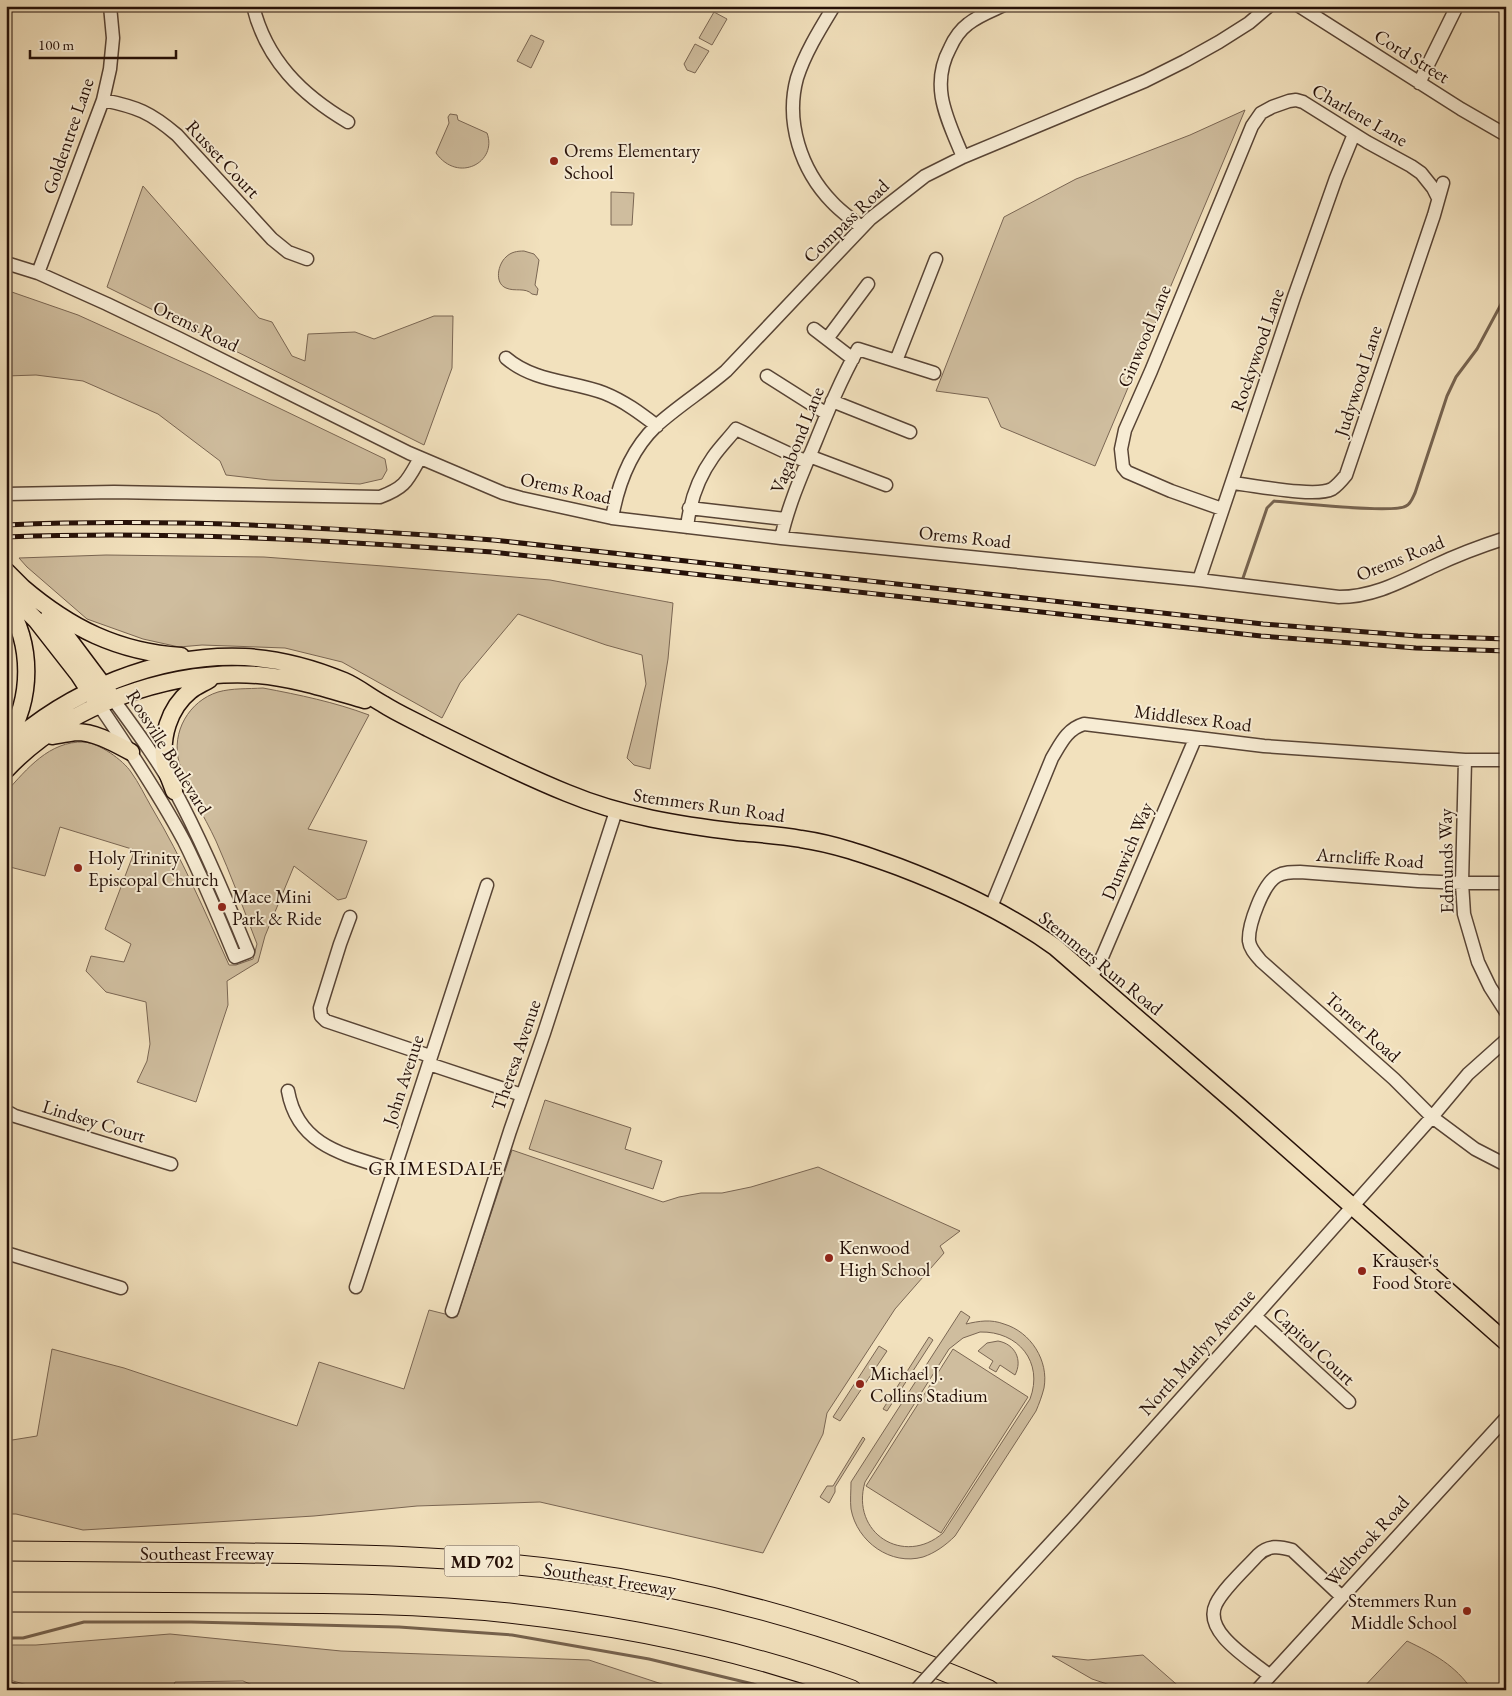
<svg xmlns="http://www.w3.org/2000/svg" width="1512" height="1696" font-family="'EB Garamond',serif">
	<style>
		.green { fill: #cfbd9e; stroke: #7a6653; fill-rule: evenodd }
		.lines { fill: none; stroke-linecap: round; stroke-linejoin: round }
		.stream { stroke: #76634f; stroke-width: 3 }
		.minor-casing { stroke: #584435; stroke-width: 15 }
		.major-casing { stroke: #251008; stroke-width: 19 }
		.highway-casing { stroke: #251008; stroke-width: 21 }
		.minor { stroke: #f7ecd4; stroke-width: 12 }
		.major { stroke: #f2e1bd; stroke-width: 16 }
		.highway { stroke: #f2e1bd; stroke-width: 19 }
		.rail-casing { stroke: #251008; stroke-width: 5 }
		.rail { stroke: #f7ecd4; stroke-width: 3; stroke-dasharray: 9; stroke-linecap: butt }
		.minor-bridge-casing { stroke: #584435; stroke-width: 15; stroke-linecap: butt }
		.minor-bridge { stroke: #f7ecd4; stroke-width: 12 }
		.poi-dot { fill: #8f2418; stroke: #f7ecd4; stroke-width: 2 }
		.labels { text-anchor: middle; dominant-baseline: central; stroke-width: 4; stroke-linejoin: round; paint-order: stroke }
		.shield { fill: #f7ecd4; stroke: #645245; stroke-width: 1 }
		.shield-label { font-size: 18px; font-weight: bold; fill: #251008 }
		.street-label { font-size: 19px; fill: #251008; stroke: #f7ecd4 }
		.poi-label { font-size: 19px; fill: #251008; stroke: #f7ecd4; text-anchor: start }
		.neighbourhood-label { font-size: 20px; letter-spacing: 1px; fill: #251008; stroke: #f7ecd4 }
	</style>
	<rect width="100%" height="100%" fill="#f2e1bd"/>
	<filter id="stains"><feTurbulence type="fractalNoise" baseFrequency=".004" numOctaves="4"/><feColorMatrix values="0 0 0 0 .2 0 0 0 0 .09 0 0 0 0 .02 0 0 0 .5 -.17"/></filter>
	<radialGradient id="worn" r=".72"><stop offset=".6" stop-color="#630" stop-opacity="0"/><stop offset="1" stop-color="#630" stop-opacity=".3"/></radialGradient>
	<!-- green -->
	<path class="green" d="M 714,12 L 727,19 L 712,45 L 699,38 Z
		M 531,35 L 544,41 L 531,68 L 517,61 Z
		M 695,44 L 709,51 L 695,73 L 687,70 L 684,64 Z
		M 1245,110 L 1095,466 L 1001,427 L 988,398 L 936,391 L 1004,217 L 1076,179 L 1190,135 Z
		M 450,114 L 457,115 L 458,120 L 487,133 C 498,162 458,184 436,153 L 449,123 L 448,117 Z
		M 143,186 L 259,318 L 272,322 L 292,356 L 305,361 L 308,334 L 355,332 L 374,339 L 434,316 L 453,316 L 452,368 L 424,445 L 107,287 Z
		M 611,192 L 634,193 L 632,225 L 611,225 Z
		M 524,251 L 534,254 L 539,260 L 535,285 L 538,289 L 537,295 L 532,294 C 525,287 515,292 506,288 C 494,283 498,264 506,257 C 511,252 517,251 524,251 Z
		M 6,290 L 78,315 L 206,373 L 385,459 L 387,470 L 382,479 L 360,484 L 269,480 L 226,475 L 220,461 L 158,414 L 83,381 L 36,375 L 6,376 Z
		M 106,555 L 264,557 L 383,566 L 550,580 L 673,603 L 668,659 L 650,769 L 634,765 L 627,758 L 646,684 L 642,655 L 606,645 L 518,614 L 460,683 L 442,718 L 342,662 L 285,648 L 202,645 L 179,647 L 143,639 L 87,619 L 27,567 L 19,558 Z
		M 263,688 C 300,695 334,702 369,715 L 308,829 L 367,841 L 346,898 L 338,900 L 294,866 L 265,936 L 258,962 L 227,981 L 228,1005 L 196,1102 L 137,1082 L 147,1061 L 150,1044 L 146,1002 L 106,992 L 86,971 L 91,956 L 124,962 L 131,944 L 105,929 L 135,850 L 60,827 L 45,876 L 6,866 L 6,792 C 27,769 49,741 84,742 C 99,743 123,760 131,772 C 139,783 145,796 152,808 C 182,858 205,912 229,965 L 236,965 L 253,959 L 257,944 C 244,910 231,875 216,841 C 204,815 187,790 179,762 C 171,732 189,701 218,692 C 232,688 248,689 263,688 Z
		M 545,1100 L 631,1128 L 625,1149 L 662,1161 L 653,1189 L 529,1149 Z
		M 512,1150 L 663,1202 L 679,1197 L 701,1193 L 722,1193 L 751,1187 L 818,1167 L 960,1231 L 940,1246 L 944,1253 L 895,1309 L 827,1413 L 823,1434 L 763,1553 L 540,1502 L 417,1506 L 314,1516 L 83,1530 L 16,1514 L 6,1514 L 6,1441 L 37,1436 L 52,1349 L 124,1368 L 297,1426 L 319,1362 L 404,1389 L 429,1310 L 457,1317 Z
		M 961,1311 L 970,1317 L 966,1324 C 979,1321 991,1319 1004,1324 C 1031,1332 1049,1361 1044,1388 C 1042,1396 1039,1404 1036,1411 L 955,1536 C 946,1545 935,1553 923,1557 C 891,1566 857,1542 851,1509 C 850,1501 851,1491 851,1482 ZM 980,1332 C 1018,1331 1044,1362 1030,1399 L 943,1533 C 904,1567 850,1533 865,1482 L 949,1349 L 963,1338 Z
		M 929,1337 L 933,1340 L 887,1411 L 883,1409 Z
		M 998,1341 C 1015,1344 1023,1360 1015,1375 L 1000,1365 L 996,1372 L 989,1368 L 993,1361 L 978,1351 L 987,1343 Z
		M 879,1346 L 887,1351 L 840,1421 L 833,1417 Z
		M 953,1349 L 1028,1397 L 941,1533 L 866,1486 Z
		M 863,1437 L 865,1439 L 835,1487 L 835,1492 L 829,1503 L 820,1497 L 827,1486 L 833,1486 Z
		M 170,1634 L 341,1651 L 589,1660 L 680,1690 L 264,1690 L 243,1681 L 175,1682 L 172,1690 L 45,1690 L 6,1679 L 6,1645 L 36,1645 Z
		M 1407,1641 C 1434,1654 1455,1665 1472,1690 L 1361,1690 Z
		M 1143,1655 L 1183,1690 L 1125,1690 L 1092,1679 L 1052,1656 L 1088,1660 Z"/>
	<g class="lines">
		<!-- stream -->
		<path class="stream" d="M 1242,581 L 1267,508 L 1274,501 C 1295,503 1394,514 1406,506 C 1411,504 1413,497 1415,493 L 1447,396 L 1456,377 L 1477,349 L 1506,295
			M 6,1638 L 23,1638 L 84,1622 L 191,1622 L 399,1627 L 512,1635 L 649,1659 L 753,1684 L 769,1690"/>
		<defs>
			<path id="minor" d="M 253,6 C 266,60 302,95 348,122
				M 834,6 C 820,29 805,53 797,78 C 785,122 801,170 832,202 C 840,211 852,219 861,227
				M 1299,6 L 1461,109 L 1506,135
				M 1419,83 L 1457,6
				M 103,100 C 137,107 150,112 177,135 L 272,239 L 288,252 L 307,259
				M 963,157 C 948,120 929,87 950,48 C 954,39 960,30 968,24 C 978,16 991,11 1002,6
				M 6,263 L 38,273 L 107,304 L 180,339 L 409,453 L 503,493 L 521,498 L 612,518 L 781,538 L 1199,580 L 1339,597 C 1374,597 1402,581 1434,566 C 1457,555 1481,546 1506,538
				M 38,273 L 103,100 L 110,69 L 113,38 L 110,6
				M 814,329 L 853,359
				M 827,339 L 868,284
				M 506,358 C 534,382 572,381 604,393 C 624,401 640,413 657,426
				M 896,361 L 936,259
				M 767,376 L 827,414
				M 832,401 L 910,432
				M 809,456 L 886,485
				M 1232,483 C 1254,485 1315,498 1332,489 C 1338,485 1342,480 1346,475 L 1434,215 L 1443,183
				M 6,494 L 114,492 L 380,497 C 406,487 407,481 420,458
				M 689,508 L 785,519
				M 1222,509 L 1171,491 L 1127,472 L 1123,467 L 1121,449 L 1125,430 L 1151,371 L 1252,126 L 1261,113 L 1272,107 L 1289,101 L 1296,100 L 1303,102 L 1367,142 L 1411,166 L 1421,173 L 1433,188 L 1438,198
				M 612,518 C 618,484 630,451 656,426 C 678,406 704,390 726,371 L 870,219 L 925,176 L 963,157 L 1145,81 L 1185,61 L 1219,42 L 1249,23 L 1269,6
				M 687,527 C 690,501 698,478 713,457 C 720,447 729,438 736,429 L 807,462
				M 781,538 C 788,506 802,474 815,443 C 828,411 841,379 858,349 L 934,373
				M 1199,580 L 1294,297 L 1336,178 L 1354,134
				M 99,705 C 129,749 159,794 184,841 C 203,879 219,918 235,957 L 248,952 C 226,898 203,843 175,791 C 157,759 135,729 113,699
				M 1465,760 L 1462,883 L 1464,914 L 1478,962 L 1490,987 L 1506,1012
				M 1506,883 L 1462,883 L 1418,881 L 1300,872 C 1292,872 1284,872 1277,876 C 1263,884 1248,925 1249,941 C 1250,949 1256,955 1261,961 L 1394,1079 L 1432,1117 L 1475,1149 L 1506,1165
				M 991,907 L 1052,758 C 1061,743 1067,729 1084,724 L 1264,746 L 1465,760 L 1506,760
				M 350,917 L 340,944 L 320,1008 L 321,1016 L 326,1021 L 430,1056
				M 1091,978 L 1103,955 L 1195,739
				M 429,1064 L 522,1095
				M 288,1091 C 298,1147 346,1155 393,1170
				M 6,1111 L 15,1116 L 171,1164
				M 6,1253 L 121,1288
				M 356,1287 L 487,885
				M 452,1311 L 510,1131 L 544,1033 L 616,811
				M 1255,1316 L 1349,1402
				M 974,1626 L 1072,1520 L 1255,1316 L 1432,1117 L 1468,1074 L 1506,1040
				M 1269,1675 C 1251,1660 1202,1632 1216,1604 C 1223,1589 1246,1568 1258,1555 C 1268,1545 1279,1546 1292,1550 L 1342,1597
				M 6,1688 L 14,1690
				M 1257,1690 L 1506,1418"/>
			<path id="major" d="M 6,571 L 29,594
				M 22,587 C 70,628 118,652 181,656
				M 6,590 L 36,620 L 79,675 L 96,701
				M 6,602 C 33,644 33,699 6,741
				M 49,616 L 67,637 L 109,693
				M 52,736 C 60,735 68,733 76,732 C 95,732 114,743 131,752
				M 6,748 C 68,691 159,653 245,657 C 278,659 313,668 344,681 C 358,687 370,697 383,704 C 397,713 413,720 428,728 C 474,751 520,774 567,793 C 622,816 679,825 738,832 C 759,834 780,835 801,839 C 835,844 866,855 899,867 C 954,888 1008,913 1055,947 L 1240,1107 L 1506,1342
				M 6,770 C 67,705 170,669 258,675 C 294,678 330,690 365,700
				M 174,791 C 171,782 167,774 165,765 C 160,738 169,708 190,691 C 196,686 204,683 210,679"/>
			<path id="highway" d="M 6,1551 C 85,1552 164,1552 243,1553 C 352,1554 461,1556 569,1571 C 714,1590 855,1632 989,1690
				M 6,1602 C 86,1602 167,1602 247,1603 C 334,1603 422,1604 509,1613 C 625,1626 743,1650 852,1690"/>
		</defs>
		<!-- minor casing -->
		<use href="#minor" class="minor-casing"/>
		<!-- major casing -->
		<use href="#major" class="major-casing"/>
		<!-- highway casing -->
		<use href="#highway" class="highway-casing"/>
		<!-- minor -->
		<use href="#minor" class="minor"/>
		<!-- major -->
		<use href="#major" class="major"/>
		<!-- highway -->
		<use href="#highway" class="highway"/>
		<defs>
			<path id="rail" d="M 6,525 C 169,518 331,527 493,540 L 1263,624 L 1418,636 L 1506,639
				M 6,537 C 168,531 330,540 492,552 L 1261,636 L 1416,648 L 1506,651"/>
		</defs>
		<!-- rail casing -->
		<use href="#rail" class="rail-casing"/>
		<!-- rail -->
		<use href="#rail" class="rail"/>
		<defs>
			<path id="minor-bridge" d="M 916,1690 L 974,1626"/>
		</defs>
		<!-- minor-bridge casing -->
		<use href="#minor-bridge" class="minor-bridge-casing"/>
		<!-- minor-bridge -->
		<use href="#minor-bridge" class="minor-bridge"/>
	</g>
	<!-- markers -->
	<g class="poi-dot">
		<circle cx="554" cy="161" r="5"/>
		<circle cx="78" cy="868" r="5"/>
		<circle cx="222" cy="907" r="5"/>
		<circle cx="829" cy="1258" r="5"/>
		<circle cx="1362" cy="1271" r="5"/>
		<circle cx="860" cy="1384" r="5"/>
		<circle cx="1467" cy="1611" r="5"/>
	</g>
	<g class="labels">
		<!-- shield labels -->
		<rect class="shield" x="444.5" y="1545.5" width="75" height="31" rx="4"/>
		<g class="shield-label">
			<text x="482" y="1561">MD 702</text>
		</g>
		<!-- street labels -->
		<g class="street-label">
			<text transform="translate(1412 56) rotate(32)">Cord Street</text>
			<text transform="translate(1360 115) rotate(30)">Charlene Lane</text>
			<text transform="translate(68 136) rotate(-71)">Goldentree Lane</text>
			<text transform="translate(223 159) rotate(47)">Russet Court</text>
			<text transform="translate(846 221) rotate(-44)">Compass Road</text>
			<text transform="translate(196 326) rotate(26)">Orems Road</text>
			<text transform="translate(1144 336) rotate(-67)">Ginwood Lane</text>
			<text transform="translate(1257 350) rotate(-71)">Rockywood Lane</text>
			<text transform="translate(1358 381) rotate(-72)">Judywood Lane</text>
			<text transform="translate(797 440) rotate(-68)">Vagabond Lane</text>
			<text transform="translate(566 488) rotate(12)">Orems Road</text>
			<text transform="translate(965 537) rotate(6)">Orems Road</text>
			<text transform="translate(1400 558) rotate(-22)">Orems Road</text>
			<text transform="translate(1193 718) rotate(7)">Middlesex Road</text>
			<text transform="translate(169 752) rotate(58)">Rossville Boulevard</text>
			<text transform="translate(709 805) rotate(8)">Stemmers Run Road</text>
			<text transform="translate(1127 851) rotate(-67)">Dunwich Way</text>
			<text transform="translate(1370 858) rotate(4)">Arncliffe Road</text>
			<text transform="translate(1446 861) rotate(-91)">Edmunds Way</text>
			<text transform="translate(1101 963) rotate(39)">Stemmers Run Road</text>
			<text transform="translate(1363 1027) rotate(42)">Torner Road</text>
			<text transform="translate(516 1055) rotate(-71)">Theresa Avenue</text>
			<text transform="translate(403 1080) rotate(-72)">John Avenue</text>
			<text transform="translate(94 1121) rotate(17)">Lindsey Court</text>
			<text transform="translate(1314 1346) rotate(43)">Capitol Court</text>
			<text transform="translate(1197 1352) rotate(-48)">North Marlyn Avenue</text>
			<text transform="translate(1367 1541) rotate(-48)">Welbrook Road</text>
			<text x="207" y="1553">Southeast Freeway</text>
			<text transform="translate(610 1579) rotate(9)">Southeast Freeway</text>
		</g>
		<!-- poi labels -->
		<g class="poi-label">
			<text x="564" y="150">Orems Elementary<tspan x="564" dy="22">School</tspan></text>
			<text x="88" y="857">Holy Trinity<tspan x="88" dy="22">Episcopal Church</tspan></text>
			<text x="232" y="896">Mace Mini<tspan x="232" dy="22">Park &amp; Ride</tspan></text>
			<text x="839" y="1247">Kenwood<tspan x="839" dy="22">High School</tspan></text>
			<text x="1372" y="1260">Krauser's<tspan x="1372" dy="22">Food Store</tspan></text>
			<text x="870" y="1373">Michael J.<tspan x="870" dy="22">Collins Stadium</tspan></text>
			<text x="1457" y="1600" text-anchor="end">Stemmers Run<tspan x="1457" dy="22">Middle School</tspan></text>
		</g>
		<!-- neighbourhood labels -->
		<g class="neighbourhood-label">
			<text x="436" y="1168">GRIMESDALE</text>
		</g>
	</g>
	<!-- margin -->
	<rect width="1512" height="1696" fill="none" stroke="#f2e1bd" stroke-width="25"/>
	<rect x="8" y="8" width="1497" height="1681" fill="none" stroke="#251008" stroke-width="2.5"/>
	<rect x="12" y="12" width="1487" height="1671" fill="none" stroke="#251008"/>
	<!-- scale -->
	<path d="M30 50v8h146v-8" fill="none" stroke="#251008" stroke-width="2.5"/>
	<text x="38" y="50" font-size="15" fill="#251008" stroke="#f7ecd4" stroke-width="4" paint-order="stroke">100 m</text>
	<rect width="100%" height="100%" filter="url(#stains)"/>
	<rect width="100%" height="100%" fill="url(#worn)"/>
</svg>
